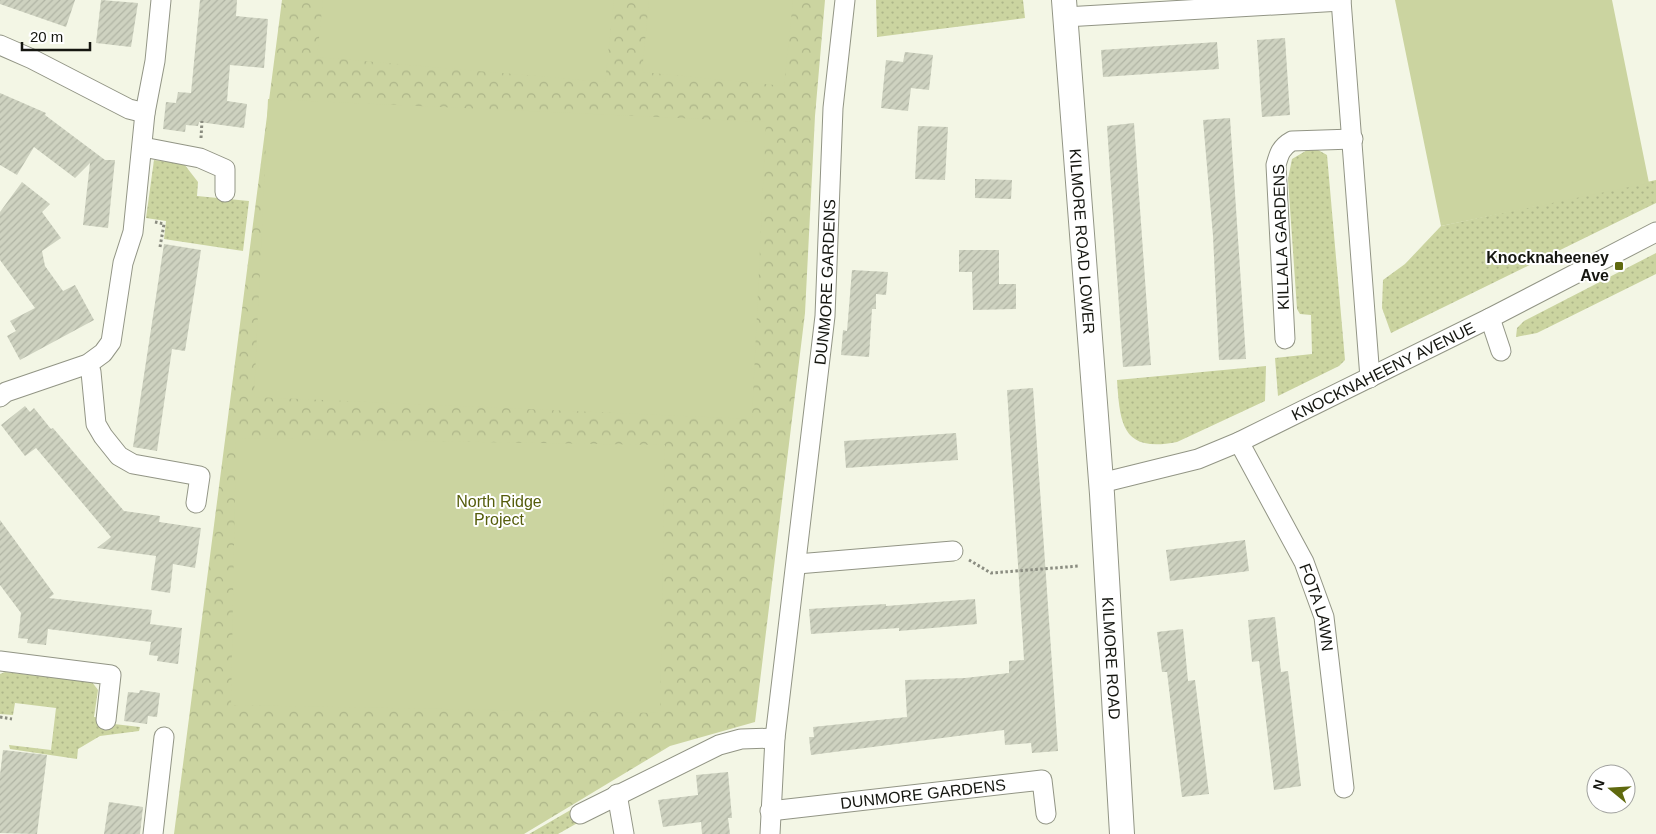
<svg xmlns="http://www.w3.org/2000/svg" width="1656" height="834" font-family="Helvetica,sans-serif">
	<style>
		.grass { fill: url(#grass-dots) }
		.forest { fill: url(#forest-crowns) }
		.pitch { fill: #cbd4a0 }
		.building { fill: url(#building-hatch) }
		.lines { fill: none; stroke-linecap: round; stroke-linejoin: round }
		.minor-casing { stroke: #929585; stroke-width: 21 }
		.tertiary-casing { stroke: #929585; stroke-width: 26 }
		.path { stroke: #8a8c80; stroke-width: 3; stroke-dasharray: 2.5 2.5; stroke-linecap: butt }
		.minor { stroke: #fff; stroke-width: 19 }
		.tertiary { stroke: #fff; stroke-width: 24 }
		.poi-dot { fill: #5f690e; stroke: #fff; stroke-width: 2 }
		.labels { text-anchor: middle; dominant-baseline: central; stroke-width: 4; stroke-linejoin: round; paint-order: stroke }
		.street-label { font-size: 16px; fill: #151610; stroke: #fff }
		.poi-label { font-size: 16px; font-weight: bold; fill: #151610; stroke: #fff; text-anchor: end }
		.park-label { font-size: 16px; fill: #555d0b; stroke: #fff }
	</style>
	<defs>
		<pattern id="grass-dots" width="8" height="8" patternUnits="userSpaceOnUse" patternTransform="scale(1.25)"><rect width="8" height="8" fill="#cbd4a0"/><path d="M2 2h.1M6 6h.1" fill="none" stroke="#adb589" stroke-width="1.8" stroke-linecap="round"/></pattern>
		<pattern id="forest-crowns" width="20" height="18" patternUnits="userSpaceOnUse" patternTransform="scale(1.25)"><rect width="20" height="18" fill="#cbd4a0"/><path d="M2 6a3 3 0 1 1 6 0M12 15a3 3 0 1 1 6 0" fill="none" stroke="#adb589"/></pattern>
		<pattern id="building-hatch" width="6" height="6" patternUnits="userSpaceOnUse" patternTransform="scale(1.25)"><rect width="6" height="6" fill="#ced2c0"/><path d="M-1 1l2-2M0 6l6-6M5 7l2-2" fill="none" stroke="#b0b4a4"/></pattern>
	</defs>
	<rect width="100%" height="100%" fill="#f3f6e5"/>
	<!-- grass -->
	<path class="grass" d="M 876,0 L 1023,0 L 1025,18 L 877,37 Z
		M 1309,149 L 1318,150 L 1327,155 L 1345,360 L 1339,366 L 1278,396 L 1275,358 L 1312,354 L 1311,315 L 1300,314 L 1297,309 L 1288,179 L 1292,159 Z
		M 154,160 L 184,164 L 198,182 L 197,196 L 249,201 L 243,251 L 164,239 L 166,221 L 146,218 Z
		M 1656,180 L 1656,203 L 1391,333 L 1382,308 L 1383,280 L 1405,264 L 1441,226 Z
		M 1656,253 L 1656,274 L 1537,333 L 1516,337 L 1517,328 L 1524,321 Z
		M 1266,366 L 1265,401 L 1177,442 C 1122,453 1120,424 1117,380 Z
		M 5,672 L 92,682 L 98,690 L 94,717 L 105,718 L 105,723 L 140,727 L 139,731 L 100,736 L 78,749 L 77,759 L 10,749 L 9,745 L 51,750 L 56,708 L 15,703 L 13,715 L 0,714 L 0,674 Z
		M 574,808 L 581,821 L 558,834 L 529,834 Z"/>
	<!-- forest -->
	<path class="forest" d="M 282,0 L 825,0 L 815,116 L 805,313 L 755,722 L 670,746 L 524,834 L 174,834 Z"/>
	<!-- pitch -->
	<path class="pitch" d="M 323,0 L 614,0 L 605,82 L 317,57 Z
		M 649,0 L 793,0 L 784,86 L 642,72 Z
		M 1395,0 L 1612,0 L 1649,183 L 1441,226 Z
		M 268,99 L 766,122 L 752,419 L 254,397 Z
		M 236,438 L 665,445 L 660,713 L 231,705 Z"/>
	<!-- building -->
	<path class="building" d="M 0,0 L 75,0 L 66,27 L 0,4 Z
		M 101,0 L 138,3 L 131,47 L 96,43 Z
		M 200,0 L 237,0 L 236,16 L 268,19 L 264,68 L 230,65 L 227,101 L 247,104 L 244,128 L 199,122 L 198,126 L 186,125 L 185,132 L 163,129 L 166,102 L 176,103 L 178,92 L 191,93 Z
		M 1285,38 L 1290,115 L 1262,117 L 1257,40 Z
		M 1217,42 L 1219,69 L 1103,77 L 1101,50 Z
		M 905,52 L 933,55 L 929,90 L 911,88 L 908,111 L 881,108 L 886,60 L 903,62 Z
		M 0,93 L 46,113 L 45,115 L 105,160 L 115,160 L 108,228 L 83,225 L 90,163 L 75,178 L 34,147 L 17,175 L 0,165 Z
		M 1230,118 L 1246,359 L 1219,360 L 1213,236 L 1203,120 Z
		M 1134,123 L 1151,365 L 1123,367 L 1107,126 Z
		M 918,126 L 948,127 L 945,180 L 915,179 Z
		M 975,179 L 1012,180 L 1011,199 L 975,198 Z
		M 22,182 L 50,204 L 42,212 L 61,238 L 42,251 L 45,266 L 63,291 L 75,285 L 94,320 L 20,360 L 7,336 L 16,331 L 10,321 L 35,308 L 0,260 L 0,212 Z
		M 164,244 L 201,250 L 185,351 L 172,349 L 157,451 L 133,447 Z
		M 959,250 L 999,250 L 999,284 L 1016,284 L 1016,309 L 973,310 L 972,272 L 959,272 Z
		M 852,270 L 888,272 L 886,295 L 876,294 L 876,309 L 872,309 L 869,357 L 841,355 L 843,330 L 847,331 Z
		M 1033,388 L 1058,751 L 1032,753 L 1031,743 L 1005,745 L 1004,730 L 811,755 L 809,737 L 814,737 L 813,727 L 907,717 L 905,680 L 965,678 L 1009,673 L 1009,661 L 1024,660 L 1007,390 Z
		M 25,406 L 30,412 L 34,408 L 51,429 L 53,428 L 124,511 L 160,516 L 159,522 L 201,528 L 195,568 L 173,564 L 170,593 L 151,590 L 156,556 L 97,548 L 111,537 L 36,448 L 25,456 L 1,425 Z
		M 956,433 L 958,460 L 846,468 L 844,441 Z
		M 0,520 L 54,594 L 49,598 L 152,610 L 150,624 L 182,628 L 178,664 L 157,661 L 158,656 L 149,655 L 151,642 L 48,629 L 46,645 L 27,643 L 28,639 L 18,638 L 21,613 L 0,585 Z
		M 1245,540 L 1249,571 L 1170,581 L 1166,550 Z
		M 975,599 L 977,624 L 899,631 L 899,628 L 811,634 L 809,609 L 886,604 L 886,606 Z
		M 1275,617 L 1281,672 L 1288,671 L 1301,786 L 1274,790 L 1259,661 L 1252,662 L 1248,620 Z
		M 1183,629 L 1188,681 L 1195,680 L 1209,794 L 1182,797 L 1167,672 L 1162,672 L 1157,632 Z
		M 140,690 L 160,693 L 157,717 L 148,716 L 147,724 L 124,721 L 128,692 L 139,693 Z
		M 3,750 L 47,755 L 37,834 L 0,833 L 0,775 Z
		M 728,772 L 732,818 L 728,818 L 730,834 L 702,834 L 701,822 L 663,827 L 658,800 L 698,795 L 696,775 Z
		M 109,802 L 143,807 L 140,834 L 104,834 Z"/>
	<g class="lines">
		<defs>
			<g id="minor">
				<path d="M 1341,0 L 1370,378"/>
				<path d="M 1065,17 L 1341,1"/>
				<path d="M 0,45 L 32,59 L 129,109 L 145,113"/>
				<path d="M 143,147 L 200,158 L 225,169 L 225,192"/>
				<path d="M 1490,318 L 1501,351"/>
				<path d="M 1285,339 L 1276,165 C 1279,154 1281,147 1292,141 L 1353,139"/>
				<path d="M 88,364 L 91,372 L 96,424 L 103,436 L 119,456 L 133,464 L 200,476 L 196,503"/>
				<path d="M 0,397 L 6,392 L 88,364 L 103,353 L 111,342 L 123,263 L 133,232 L 145,113 L 155,61 L 161,0"/>
				<path id="s1" d="M 1239,442 L 1304,562 L 1324,617 L 1344,788"/>
				<path id="s2" d="M 1101,483 L 1198,459 L 1239,442 L 1490,318 L 1656,232"/>
				<path d="M 797,564 L 953,551"/>
				<path d="M 0,661 L 111,675 L 106,720"/>
				<path d="M 617,794 L 624,834"/>
				<path id="s3" d="M 770,811 L 1042,780 L 1046,814"/>
				<path d="M 580,814 L 719,745 L 741,739 L 775,738"/>
				<path d="M 153,834 L 164,737"/>
				<path id="s4" d="M 770,834 L 775,738 L 825,316 L 833,108 L 845,0"/>
			</g>
			<g id="tertiary">
				<path id="s5" d="M 1064,0 L 1102,494 L 1122,834"/>
			</g>
		</defs>
		<!-- minor casing -->
		<use href="#minor" class="minor-casing"/>
		<!-- tertiary casing -->
		<use href="#tertiary" class="tertiary-casing"/>
		<!-- path -->
		<path class="path" d="M 201,138 L 202,121
			M 155,222 L 164,224 L 160,247
			M 969,560 L 991,573 L 1079,566
			M 0,717 L 12,719"/>
		<!-- minor -->
		<use href="#minor" class="minor"/>
		<!-- tertiary -->
		<use href="#tertiary" class="tertiary"/>
	</g>
	<!-- markers -->
	<rect class="poi-dot" x="1614" y="261" width="10" height="10" rx="2.5"/>
	<g class="labels">
		<!-- street labels -->
		<g class="street-label">
			<text transform="translate(1281 237) rotate(-92)">KILLALA GARDENS</text>
			<text stroke="none"><textPath href="#s5" startOffset="242">KILMORE ROAD LOWER</textPath></text>
			<text stroke="none"><textPath href="#s4" startOffset="555">DUNMORE GARDENS</textPath></text>
			<text stroke="none"><textPath href="#s2" startOffset="305">KNOCKNAHEENY AVENUE</textPath></text>
			<text stroke="none"><textPath href="#s1" startOffset="184">FOTA LAWN</textPath></text>
			<text stroke="none"><textPath href="#s5" startOffset="660">KILMORE ROAD</textPath></text>
			<text stroke="none"><textPath href="#s3" startOffset="154">DUNMORE GARDENS</textPath></text>
		</g>
		<!-- poi labels -->
		<g class="poi-label">
			<text x="1609" y="257">Knocknaheeney<tspan x="1609" dy="18">Ave</tspan></text>
		</g>
		<!-- park labels -->
		<g class="park-label">
			<text x="499" y="501">North Ridge<tspan x="499" dy="18">Project</tspan></text>
		</g>
	</g>
	<!-- north arrow -->
	<g transform="translate(1611 789) rotate(288)"><circle r="24" fill="#ffffff" stroke="#a1a29f"/>
	<path d="M0-4L9 19L0 12L-9 19Z" fill="#5f690e"/>
	<text y="-8" font-size="14" font-weight="bold" text-anchor="middle" fill="#151610">N</text>
	</g>
	<!-- scale -->
	<path d="M22 42v8h68v-8" fill="none" stroke="#151610" stroke-width="2.5"/>
	<text x="30" y="42" font-size="15" fill="#151610" stroke="#ffffff" stroke-width="4" paint-order="stroke">20 m</text>
</svg>
